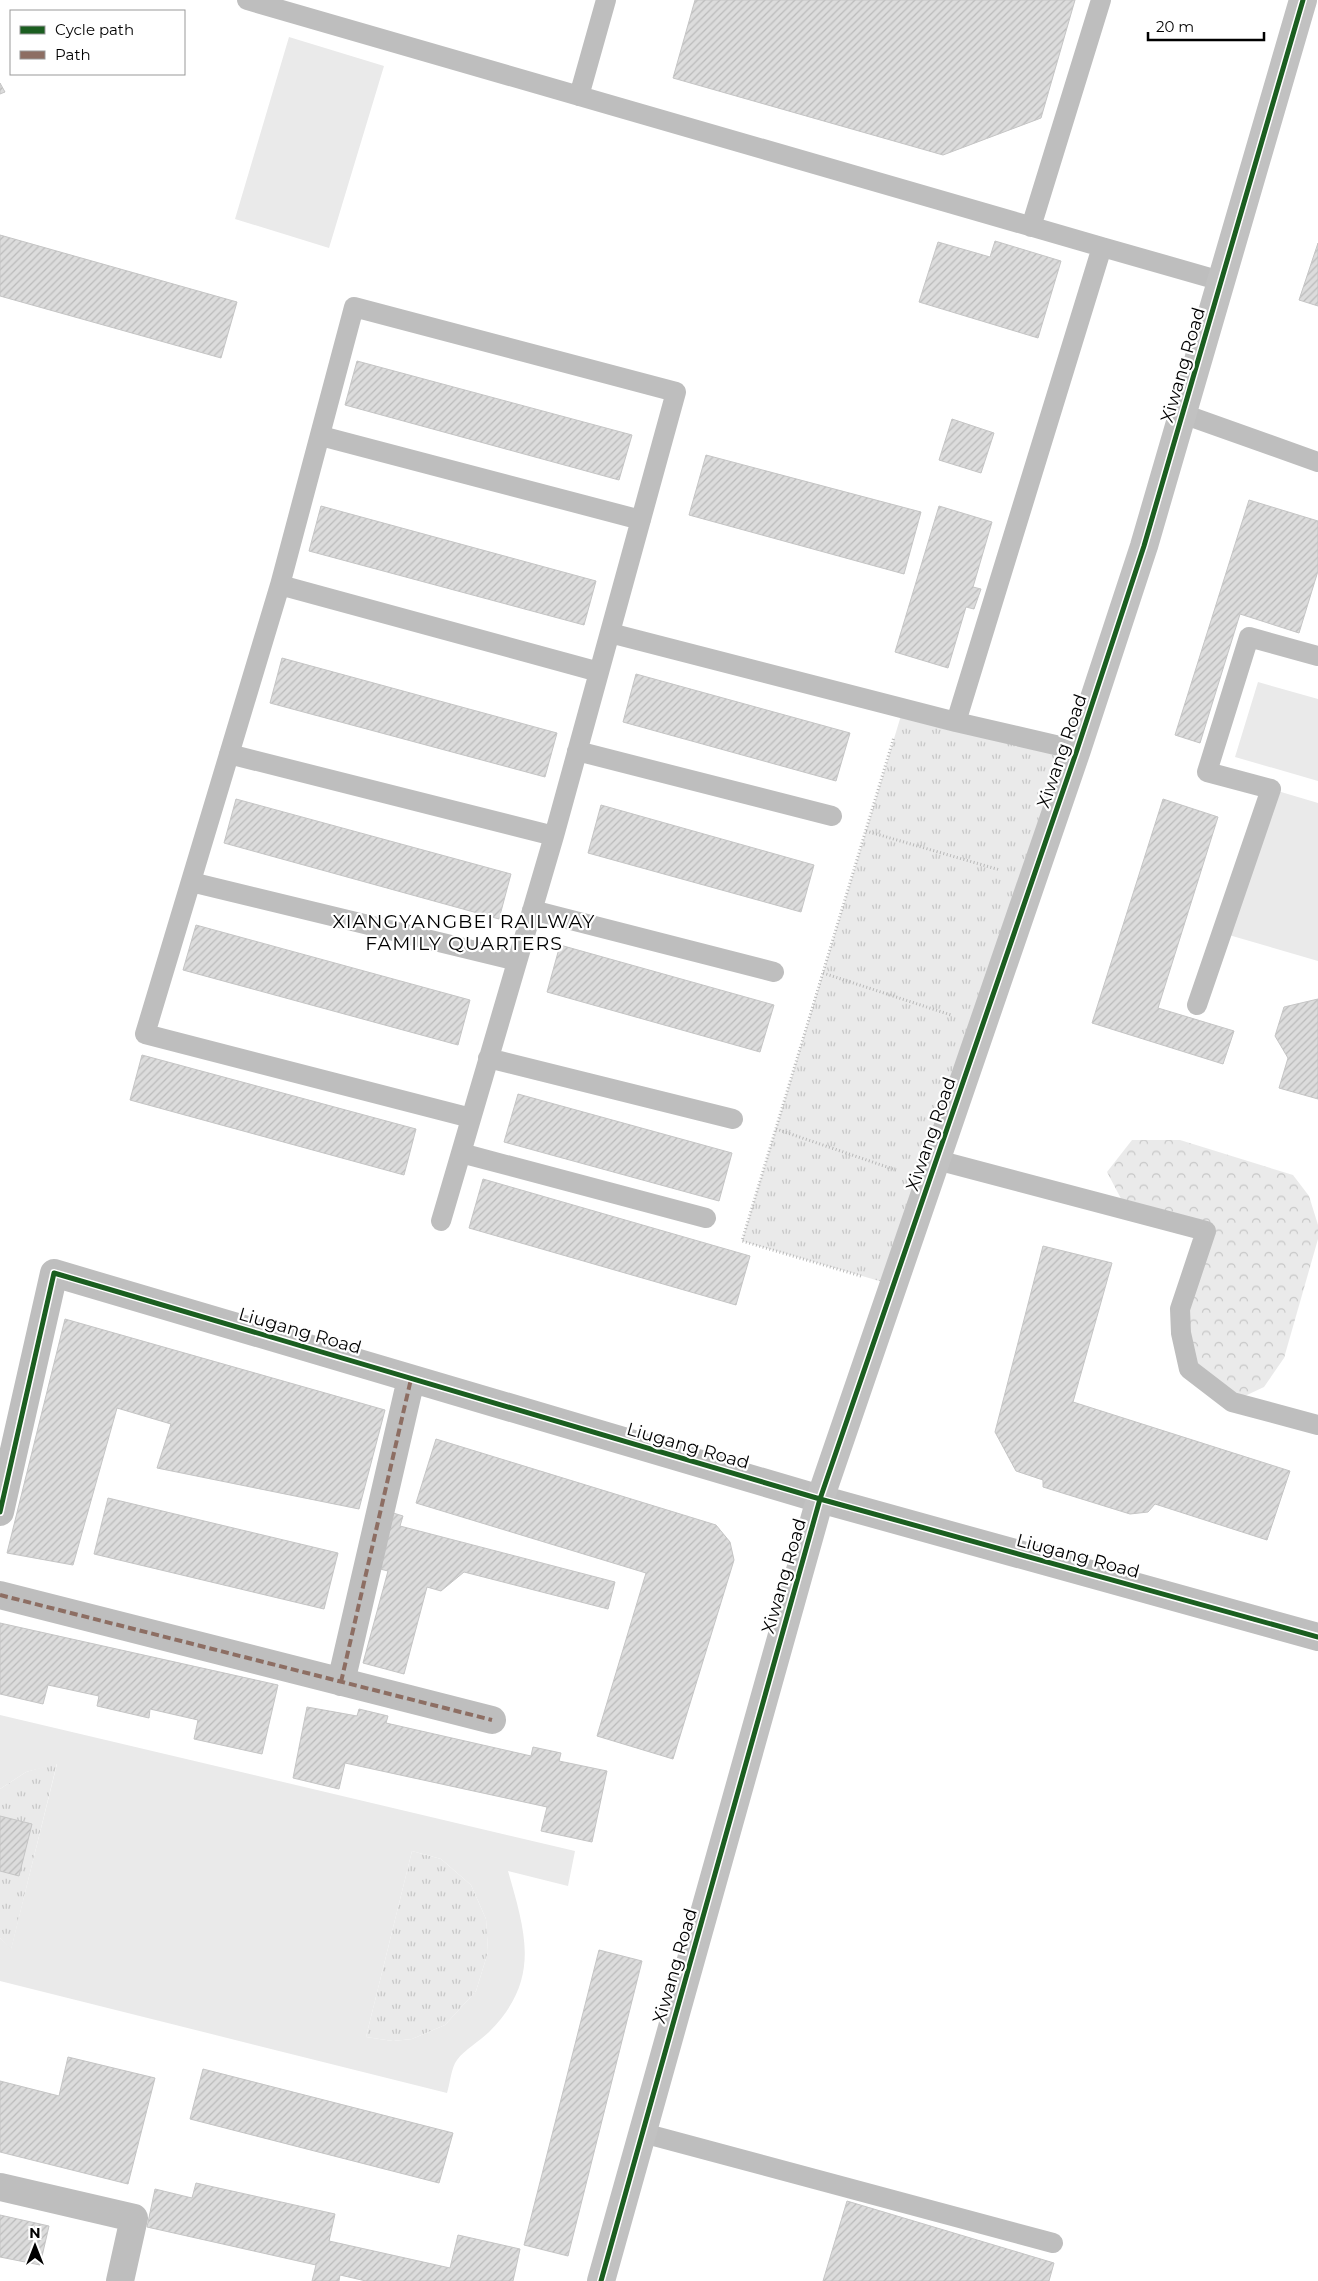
<svg xmlns="http://www.w3.org/2000/svg" width="1318" height="2281" font-family="Montserrat,sans-serif">
	<style>
		.grass { fill: url(#grass-tufts) }
		.forest { fill: url(#forest-crowns) }
		.pitch { fill: #eaeaea; fill-rule: evenodd }
		.building { fill: url(#building-hatch); stroke: #c5c5c5 }
		.lines { fill: none; stroke-linecap: round; stroke-linejoin: round }
		.path { stroke: #b8b8b8; stroke-width: 3; stroke-dasharray: 1 2.5; stroke-linecap: butt }
		.lane { stroke: #bebebe; stroke-width: 20 }
		.street { stroke: #bebebe; stroke-width: 28 }
		.secondary { stroke: #c1c1c1; stroke-width: 28 }
		.quiet { stroke: #8d6e63; stroke-width: 4; stroke-dasharray: 8 4; stroke-linecap: butt }
		.cycleway-casing { stroke: #fff; stroke-width: 8 }
		.cycleway { stroke: #1b5e20; stroke-width: 5 }
		.labels { text-anchor: middle; dominant-baseline: central; stroke-width: 4.5; stroke-linejoin: round; paint-order: stroke }
		.street-label { font-size: 18px; fill: #000; stroke: #fff }
		.neighbourhood-label { font-size: 19px; letter-spacing: 1px; fill: #000; stroke: #fff }
	</style>
	<defs>
		<pattern id="grass-tufts" width="24" height="20" patternUnits="userSpaceOnUse" patternTransform="scale(1.25)"><rect width="24" height="20" fill="#eaeaea"/><path d="M3 7l-1-3M5 7V3M7 7l1-3M15 17l-1-3M17 17v-4M19 17l1-3" fill="none" stroke="#c7c7c7"/></pattern>
		<pattern id="forest-crowns" width="20" height="18" patternUnits="userSpaceOnUse" patternTransform="scale(1.25)"><rect width="20" height="18" fill="#eaeaea"/><path d="M2 6a3 3 0 1 1 6 0M12 15a3 3 0 1 1 6 0" fill="none" stroke="#c7c7c7"/></pattern>
		<pattern id="building-hatch" width="6" height="6" patternUnits="userSpaceOnUse" patternTransform="scale(1.25)"><rect width="6" height="6" fill="#dcdcdc"/><path d="M-1 1l2-2M0 6l6-6M5 7l2-2" fill="none" stroke="#bbb"/></pattern>
	</defs>
	<rect width="100%" height="100%" fill="#fff"/>
	<!-- grass -->
	<path class="grass" d="M 903,709 L 1077,750 L 893,1285 L 742,1241 Z
		M 57,1763 L 11,1950 L 0,1938 L 0,1789 L 26,1772 Z
		M 412,1851 L 441,1859 L 471,1885 L 486,1919 L 488,1952 L 476,1991 L 445,2025 L 412,2039 L 393,2041 L 366,2037 Z"/>
	<!-- forest -->
	<path class="forest" d="M 1132,1140 L 1180,1140 L 1293,1175 L 1309,1196 L 1318,1225 L 1318,1239 L 1284,1358 L 1264,1387 L 1232,1402 L 1189,1369 L 1181,1333 L 1206,1231 L 1127,1210 L 1107,1172 Z"/>
	<!-- pitch -->
	<path class="pitch" d="M 289,37 L 384,66 L 329,248 L 235,219 Z
		M 1258,682 L 1318,699 L 1318,781 L 1235,757 Z
		M 1271,789 L 1318,803 L 1318,961 L 1222,933 Z
		M 0,1715 L 575,1851 L 568,1886 L 508,1871 C 526,1934 541,1980 489,2032 C 479,2042 465,2049 457,2060 C 451,2068 450,2084 447,2093 L 0,1981 L 0,1938 L 11,1949 L 57,1764 L 26,1772 L 0,1789 ZM 412,1851 L 441,1859 L 471,1885 L 486,1919 L 488,1952 L 476,1991 L 445,2025 L 412,2039 L 393,2041 L 366,2037 Z"/>
	<!-- building -->
	<path class="building" d="M 695,0 L 1075,0 L 1041,118 L 943,155 L 673,78 Z
		M 0,83 L 5,92 L 0,94 Z
		M 0,235 L 237,302 L 221,358 L 0,296 Z
		M 995,241 L 1061,261 L 1038,338 L 919,302 L 938,242 L 990,257 Z
		M 1318,243 L 1318,306 L 1299,300 Z
		M 357,361 L 632,435 L 619,480 L 345,405 Z
		M 952,419 L 994,433 L 981,473 L 939,460 Z
		M 706,455 L 921,512 L 904,574 L 689,515 Z
		M 1249,500 L 1318,521 L 1318,571 L 1299,633 L 1240,614 L 1200,743 L 1175,735 Z
		M 321,506 L 596,581 L 584,625 L 309,551 Z
		M 939,506 L 992,522 L 973,587 L 981,589 L 974,609 L 966,607 L 948,668 L 895,652 Z
		M 282,658 L 557,733 L 545,777 L 270,703 Z
		M 636,674 L 850,733 L 836,781 L 623,722 Z
		M 236,799 L 511,874 L 499,919 L 224,843 Z
		M 1163,799 L 1218,817 L 1158,1008 L 1234,1031 L 1223,1064 L 1092,1023 Z
		M 601,805 L 814,865 L 801,912 L 588,853 Z
		M 196,925 L 470,1000 L 458,1045 L 183,970 Z
		M 560,945 L 774,1005 L 760,1052 L 547,992 Z
		M 1318,999 L 1318,1099 L 1279,1088 L 1288,1058 L 1275,1036 L 1284,1007 Z
		M 142,1055 L 416,1129 L 404,1175 L 130,1100 Z
		M 518,1094 L 732,1153 L 719,1201 L 504,1142 Z
		M 483,1179 L 750,1256 L 736,1305 L 469,1228 Z
		M 1043,1246 L 1112,1263 L 1073,1402 L 1290,1471 L 1267,1540 L 1155,1504 L 1148,1512 L 1130,1514 L 1043,1487 L 1043,1480 L 1016,1471 L 995,1432 Z
		M 65,1319 L 385,1410 L 359,1509 L 157,1468 L 171,1424 L 117,1408 L 73,1565 L 7,1553 Z
		M 436,1439 L 716,1525 L 730,1542 L 734,1560 L 673,1759 L 597,1736 L 646,1573 L 416,1503 Z
		M 108,1498 L 338,1553 L 324,1609 L 94,1554 Z
		M 390,1512 L 403,1516 L 400,1526 L 615,1582 L 608,1609 L 464,1572 L 441,1591 L 427,1587 L 404,1674 L 363,1663 L 388,1571 L 376,1568 Z
		M 0,1623 L 278,1685 L 262,1754 L 194,1739 L 198,1720 L 150,1709 L 149,1718 L 97,1706 L 99,1696 L 48,1685 L 43,1704 L 0,1694 Z
		M 307,1707 L 357,1716 L 359,1709 L 388,1716 L 386,1723 L 531,1756 L 533,1747 L 561,1753 L 559,1761 L 607,1771 L 592,1842 L 541,1831 L 547,1807 L 345,1763 L 339,1789 L 293,1778 Z
		M 0,1816 L 32,1824 L 19,1876 L 0,1871 Z
		M 599,1950 L 642,1961 L 568,2256 L 524,2245 Z
		M 68,2057 L 155,2078 L 128,2184 L 0,2152 L 0,2081 L 59,2096 Z
		M 203,2069 L 453,2133 L 439,2183 L 190,2119 Z
		M 196,2183 L 335,2214 L 329,2241 L 450,2268 L 458,2235 L 520,2249 L 513,2281 L 366,2281 L 340,2275 L 339,2281 L 312,2281 L 316,2265 L 147,2227 L 155,2189 L 192,2198 Z
		M 847,2201 L 1054,2263 L 1049,2281 L 823,2281 Z
		M 0,2215 L 49,2226 L 40,2265 L 0,2257 Z"/>
	<g class="lines">
		<!-- path -->
		<path class="path" d="M 866,831 L 1000,870
			M 823,973 L 951,1015
			M 776,1129 L 896,1170
			M 861,1276 L 742,1241 L 894,737"/>
		<!-- lane -->
		<path class="lane" d="M 247,0 L 1102,247 L 956,722
			M 579,96 L 606,0
			M 1031,227 L 1101,0
			M 1102,247 L 1221,281
			M 1183,414 L 1318,462
			M 321,436 L 641,520
			M 280,585 L 145,1034 L 471,1118
			M 610,633 L 956,722 L 1077,750
			M 577,751 L 832,816
			M 229,754 L 554,836
			M 191,882 L 517,961
			M 532,910 L 774,972
			M 1197,1005 L 1271,789 L 1207,772 L 1249,637 L 1318,656
			M 488,1058 L 733,1119
			M 461,1153 L 706,1218
			M 937,1160 L 1206,1231 L 1180,1309 L 1181,1333 L 1189,1369 L 1232,1402 L 1318,1425
			M 441,1221 L 554,836 L 676,392 L 354,307 L 280,585 L 599,672
			M 643,2133 L 1053,2243"/>
		<!-- street -->
		<path class="street" d="M 0,1512 L 54,1273 L 820,1499 L 1318,1637
			M 0,1595 L 492,1720
			M 341,1682 L 411,1379
			M 0,2187 L 134,2218 L 120,2281"/>
		<!-- secondary -->
		<path class="secondary" d="M 601,2281 L 820,1499 L 1077,750 L 1144,546 L 1303,0"/>
		<!-- quiet -->
		<path class="quiet" d="M 0,1595 L 492,1720
			M 341,1682 L 411,1379"/>
		<defs>
			<path id="cycleway" d="M 0,1512 L 54,1273 L 820,1499 L 1318,1637
				M 601,2281 L 820,1499 L 1077,750 L 1144,546 L 1303,0"/>
		</defs>
		<!-- cycleway casing -->
		<use href="#cycleway" class="cycleway-casing"/>
		<!-- cycleway -->
		<use href="#cycleway" class="cycleway"/>
	</g>
	<g class="labels">
		<!-- street labels -->
		<g class="street-label">
			<text transform="translate(1183 365) rotate(-74)">Xiwang Road</text>
			<text transform="translate(1062 751) rotate(-71)">Xiwang Road</text>
			<text transform="translate(931 1134) rotate(-71)">Xiwang Road</text>
			<text transform="translate(300 1331) rotate(16)">Liugang Road</text>
			<text transform="translate(688 1446) rotate(16)">Liugang Road</text>
			<text transform="translate(1078 1556) rotate(15)">Liugang Road</text>
			<text transform="translate(784 1576) rotate(-74)">Xiwang Road</text>
			<text transform="translate(675 1966) rotate(-74)">Xiwang Road</text>
		</g>
		<!-- neighbourhood labels -->
		<g class="neighbourhood-label">
			<text x="464" y="921">XIANGYANGBEI RAILWAY<tspan x="464" dy="22">FAMILY QUARTERS</tspan></text>
		</g>
	</g>
	<!-- legend -->
	<rect x="10" y="10" width="175" height="65" fill="#ffffff" stroke="#999999"/>
	<rect x="20" y="26" width="25" height="8" fill="#1b5e20" stroke="#999999"/>
	<text x="55" y="35" font-size="15" fill="#000000">Cycle path</text>
	<rect x="20" y="51" width="25" height="8" fill="#8d6e63" stroke="#999999"/>
	<text x="55" y="60" font-size="15" fill="#000000">Path</text>
	<!-- north arrow -->
	<g transform="translate(35 2246)" stroke="#ffffff" stroke-width="4" paint-order="stroke">
	<path d="M0-4L9 19L0 12L-9 19Z" fill="#000000"/>
	<text y="-8" font-size="14" font-weight="bold" text-anchor="middle" fill="#000000">N</text>
	</g>
	<!-- scale -->
	<path d="M1148 32v8h116v-8" fill="none" stroke="#000000" stroke-width="2.5"/>
	<text x="1156" y="32" font-size="15" fill="#000000" stroke="#ffffff" stroke-width="4" paint-order="stroke">20 m</text>
</svg>
